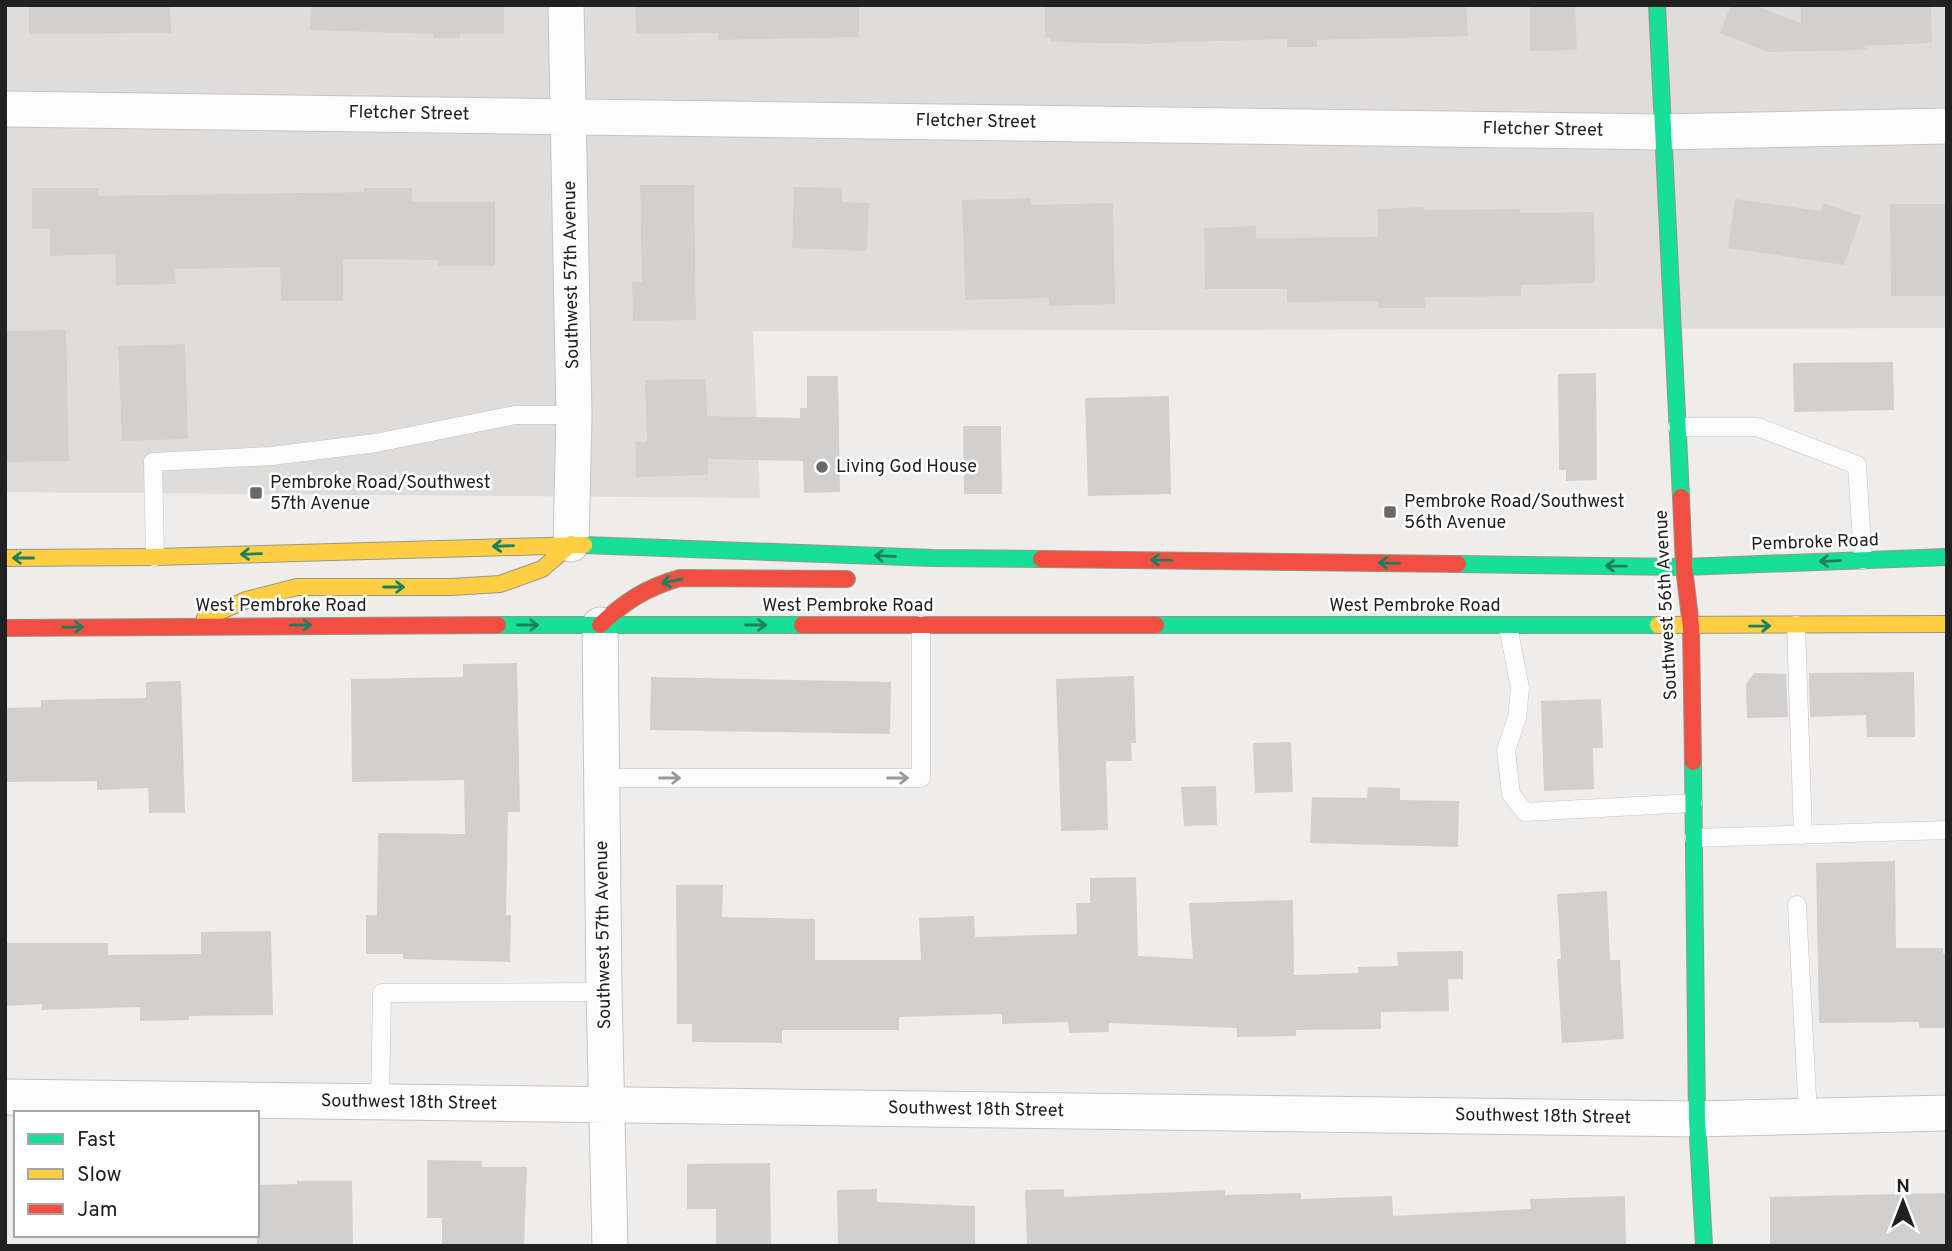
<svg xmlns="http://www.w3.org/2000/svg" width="1952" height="1251" font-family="Overpass,sans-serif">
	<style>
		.residential { fill: #dedddc }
		.building { fill: #d2d0ce }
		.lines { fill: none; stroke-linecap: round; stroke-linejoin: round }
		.lane-casing { stroke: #c5c4c3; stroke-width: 19 }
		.street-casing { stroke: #c5c4c3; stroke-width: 37 }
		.fast-casing { stroke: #969784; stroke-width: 18 }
		.slow-casing { stroke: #969784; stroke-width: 18 }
		.jam-casing { stroke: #969784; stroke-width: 18 }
		.lane { stroke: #fdfcfc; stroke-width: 18 }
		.street { stroke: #fdfcfc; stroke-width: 35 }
		.fast { stroke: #16e098; stroke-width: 16 }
		.slow { stroke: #ffcf43; stroke-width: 16 }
		.jam { stroke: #f24e42; stroke-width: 16 }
		.oneway { stroke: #1c805c }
		.oneway2 { stroke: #9a9999 }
		.poi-dot { fill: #696868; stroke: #fff; stroke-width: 2.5 }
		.labels { text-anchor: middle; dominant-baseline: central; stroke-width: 5; stroke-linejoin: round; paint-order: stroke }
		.street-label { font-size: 18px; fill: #212121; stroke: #fff }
		.poi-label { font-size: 18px; fill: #212121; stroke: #fff; text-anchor: start }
	</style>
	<rect width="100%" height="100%" fill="#efedeb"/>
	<!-- residential -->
	<path class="residential" d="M 5,5 L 1947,5 L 1947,328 L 753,331 L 760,498 L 5,492 Z"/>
	<!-- building -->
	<path class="building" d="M 29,5 L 170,5 L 171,33 L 29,34 Z
		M 311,5 L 504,5 L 504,34 L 460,34 L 460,38 L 433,38 L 433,34 L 310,30 Z
		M 635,5 L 859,5 L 859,37 L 718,40 L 718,33 L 636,34 Z
		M 1045,5 L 1466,5 L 1468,36 L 1317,40 L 1317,47 L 1287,47 L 1287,39 L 1152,43 L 1152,44 L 1051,42 L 1051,37 L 1045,37 Z
		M 1530,5 L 1575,5 L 1577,50 L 1530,51 Z
		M 1731,5 L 1754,5 L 1801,23 L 1801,5 L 1931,5 L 1932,43 L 1863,46 L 1869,50 L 1769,52 L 1720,33 Z
		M 640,185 L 694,185 L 696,320 L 633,321 L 632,282 L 642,282 Z
		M 794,187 L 842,188 L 842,202 L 869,203 L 867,251 L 792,248 Z
		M 32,188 L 99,188 L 99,196 L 364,192 L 364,188 L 412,188 L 412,202 L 495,202 L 495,266 L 438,266 L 438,260 L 343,259 L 343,301 L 281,301 L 280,267 L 175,269 L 176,284 L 116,285 L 115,254 L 50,256 L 50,229 L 32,229 Z
		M 1031,198 L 1031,205 L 1113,203 L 1115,304 L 1049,306 L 1049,298 L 965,300 L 962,200 Z
		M 1735,199 L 1820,211 L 1823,203 L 1861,216 L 1844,265 L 1728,248 Z
		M 1890,204 L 1947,204 L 1947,296 L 1891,296 Z
		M 1424,207 L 1424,210 L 1520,209 L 1520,213 L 1594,212 L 1595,283 L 1521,285 L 1521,296 L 1425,297 L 1426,308 L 1379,308 L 1379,301 L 1287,302 L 1287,289 L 1205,289 L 1204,228 L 1256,226 L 1256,238 L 1378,237 L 1378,209 Z
		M 66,330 L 69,461 L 5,462 L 5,331 Z
		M 185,344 L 188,439 L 122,441 L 118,346 Z
		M 1893,362 L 1894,410 L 1794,412 L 1793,363 Z
		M 1596,373 L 1597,480 L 1566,481 L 1566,470 L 1559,470 L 1558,374 Z
		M 807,376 L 838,376 L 840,492 L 804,493 L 803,461 L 708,459 L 708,475 L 636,477 L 635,442 L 647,442 L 645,380 L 706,379 L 707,416 L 800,418 L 800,408 L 807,408 Z
		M 1169,396 L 1171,494 L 1088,496 L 1085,398 Z
		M 963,426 L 1001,426 L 1002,494 L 964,494 Z
		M 517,663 L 520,812 L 508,812 L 506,915 L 511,915 L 510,962 L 403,959 L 403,954 L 366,954 L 366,915 L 377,915 L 378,833 L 465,834 L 464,780 L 352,782 L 351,679 L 463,677 L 463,664 Z
		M 1914,672 L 1915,737 L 1867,737 L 1866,715 L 1810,717 L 1809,673 Z
		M 1754,673 L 1786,674 L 1788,717 L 1747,718 L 1746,684 Z
		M 1134,676 L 1136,743 L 1131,743 L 1132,761 L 1106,761 L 1108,830 L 1061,831 L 1056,679 Z
		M 651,677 L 891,682 L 890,734 L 650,730 Z
		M 181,681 L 185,813 L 149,813 L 148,788 L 97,790 L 97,781 L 5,782 L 5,708 L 41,707 L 41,700 L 146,698 L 146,682 Z
		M 1601,699 L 1603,748 L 1593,748 L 1594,789 L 1544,791 L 1541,701 Z
		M 1291,742 L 1293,792 L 1255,793 L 1253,743 Z
		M 1216,786 L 1217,825 L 1184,826 L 1181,787 Z
		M 1368,787 L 1400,788 L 1400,800 L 1459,801 L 1458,847 L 1310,843 L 1312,797 L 1367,798 Z
		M 1895,861 L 1896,948 L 1943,948 L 1943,953 L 1947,953 L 1947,1028 L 1919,1028 L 1919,1022 L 1819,1023 L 1816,863 Z
		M 1136,877 L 1138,956 L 1193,959 L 1189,903 L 1293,900 L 1294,975 L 1358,973 L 1358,967 L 1398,966 L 1397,952 L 1463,951 L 1463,979 L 1448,979 L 1449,1011 L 1381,1012 L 1381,1029 L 1296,1030 L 1296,1036 L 1237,1037 L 1237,1028 L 1109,1023 L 1109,1032 L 1069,1033 L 1068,1022 L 1002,1024 L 1002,1014 L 899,1017 L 899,1030 L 782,1030 L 782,1043 L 692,1042 L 692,1024 L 677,1024 L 676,885 L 723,885 L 722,917 L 815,919 L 815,960 L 921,960 L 919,918 L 974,916 L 975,937 L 1077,934 L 1076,903 L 1090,903 L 1090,878 Z
		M 1607,891 L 1610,960 L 1620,960 L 1624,1039 L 1562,1043 L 1557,959 L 1561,959 L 1557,894 Z
		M 271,931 L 273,1015 L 189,1016 L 189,1020 L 140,1021 L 140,1007 L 42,1010 L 42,1004 L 5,1006 L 5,943 L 108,943 L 108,955 L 201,954 L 201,932 Z
		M 427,1160 L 482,1161 L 482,1167 L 527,1167 L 524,1246 L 442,1246 L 442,1218 L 427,1218 Z
		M 770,1163 L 771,1246 L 716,1246 L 716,1209 L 687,1209 L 687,1164 Z
		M 297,1181 L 352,1181 L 353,1246 L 257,1246 L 257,1185 L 297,1184 Z
		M 877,1189 L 877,1202 L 975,1206 L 975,1246 L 838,1246 L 837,1190 Z
		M 1064,1189 L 1064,1197 L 1225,1190 L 1225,1195 L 1301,1193 L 1301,1199 L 1392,1196 L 1393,1216 L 1531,1209 L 1530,1199 L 1625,1196 L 1626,1246 L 1027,1246 L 1025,1190 Z
		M 1947,1193 L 1947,1246 L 1770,1246 L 1770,1197 Z"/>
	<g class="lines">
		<defs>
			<path id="lane" d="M 1677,427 L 1757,427 L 1857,465 L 1863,560
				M 155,557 L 153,462 L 271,456 L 376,443 L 515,415 L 574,415
				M 1796,625 L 1803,835
				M 1508,626 L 1520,688 L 1517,718 L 1506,750 L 1511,794 L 1525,812 L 1693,803
				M 602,778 L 921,778 L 921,625
				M 1694,838 L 1947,830
				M 1797,905 L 1808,1116
				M 380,1103 L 382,993 L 604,992"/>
			<path id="street" d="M 566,5 L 574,415 L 571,544
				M 5,109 L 1661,132 L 1947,126
				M 600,625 L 604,992 L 610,1246
				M 5,1097 L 1697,1119 L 1947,1113"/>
			<path id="fast" d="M 1657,5 L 1681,497
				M 584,545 L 933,558 L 1041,559
				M 1458,564 L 1684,567 L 1947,557
				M 498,625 L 802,625
				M 1156,625 L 1658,625
				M 1693,762 L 1697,1119 L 1704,1246"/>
			<path id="slow" d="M 5,558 L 155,557 L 584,545
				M 205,618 L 246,600 L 297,587 L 451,587 L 500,584 L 542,569 L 571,544
				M 1658,625 L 1947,624"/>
			<path id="jam" d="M 1681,497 L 1684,567 L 1691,627 L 1693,762
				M 1041,559 L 1458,564
				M 600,625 C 624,602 647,587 680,578 L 847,579
				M 802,625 L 1156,625
				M 5,628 L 498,625"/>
		</defs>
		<!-- lane casing -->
		<use href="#lane" class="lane-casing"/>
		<!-- street casing -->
		<use href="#street" class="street-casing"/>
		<!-- fast casing -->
		<use href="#fast" class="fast-casing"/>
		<!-- slow casing -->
		<use href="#slow" class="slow-casing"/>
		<!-- jam casing -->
		<use href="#jam" class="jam-casing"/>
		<!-- lane -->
		<use href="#lane" class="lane"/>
		<!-- street -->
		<use href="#street" class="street"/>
		<!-- fast -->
		<use href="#fast" class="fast"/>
		<!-- slow -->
		<use href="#slow" class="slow"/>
		<!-- jam -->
		<use href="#jam" class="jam"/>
	</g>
	<!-- one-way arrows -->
	<defs><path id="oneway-shaft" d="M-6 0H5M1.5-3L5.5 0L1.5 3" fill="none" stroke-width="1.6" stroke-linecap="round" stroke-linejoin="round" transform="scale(1.75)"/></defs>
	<g class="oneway">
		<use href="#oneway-shaft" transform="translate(503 546) rotate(178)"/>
		<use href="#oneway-shaft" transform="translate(251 554) rotate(178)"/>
		<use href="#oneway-shaft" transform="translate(885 556) rotate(-178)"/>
		<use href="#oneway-shaft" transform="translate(23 558) rotate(180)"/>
		<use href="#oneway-shaft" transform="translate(1161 560) rotate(-179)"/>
		<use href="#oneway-shaft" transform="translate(1830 561) rotate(178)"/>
		<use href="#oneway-shaft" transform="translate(1389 563) rotate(-179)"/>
		<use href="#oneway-shaft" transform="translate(1616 566) rotate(-179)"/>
		<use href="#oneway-shaft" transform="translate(672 581) rotate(168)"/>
		<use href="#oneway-shaft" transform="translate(394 587)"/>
		<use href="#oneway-shaft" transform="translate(301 625)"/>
		<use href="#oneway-shaft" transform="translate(528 625)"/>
		<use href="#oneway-shaft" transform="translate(756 625)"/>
		<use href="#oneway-shaft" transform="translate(1760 626) rotate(-1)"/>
		<use href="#oneway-shaft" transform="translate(73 627) rotate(-1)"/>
	</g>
	<g class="oneway2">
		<use href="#oneway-shaft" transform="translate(670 778)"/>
		<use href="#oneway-shaft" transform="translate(898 778)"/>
	</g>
	<!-- markers -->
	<g class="poi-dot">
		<circle cx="822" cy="467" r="7"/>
		<rect x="249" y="486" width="14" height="14" rx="3.5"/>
		<rect x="1383" y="505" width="14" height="14" rx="3.5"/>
	</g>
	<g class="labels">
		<!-- street labels -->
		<g class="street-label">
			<text transform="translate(409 114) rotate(1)">Fletcher Street</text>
			<text transform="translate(976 122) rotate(1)">Fletcher Street</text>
			<text transform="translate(1543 130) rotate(1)">Fletcher Street</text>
			<text transform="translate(572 275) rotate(-91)">Southwest 57th Avenue</text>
			<text transform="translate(1815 543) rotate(-2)">Pembroke Road</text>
			<text transform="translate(1667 605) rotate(-93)">Southwest 56th Avenue</text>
			<text x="281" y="606">West Pembroke Road</text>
			<text x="848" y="606">West Pembroke Road</text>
			<text x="1415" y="606">West Pembroke Road</text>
			<text transform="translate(604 935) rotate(-91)">Southwest 57th Avenue</text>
			<text transform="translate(409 1103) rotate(1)">Southwest 18th Street</text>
			<text transform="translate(976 1110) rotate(1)">Southwest 18th Street</text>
			<text transform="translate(1543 1117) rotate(1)">Southwest 18th Street</text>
		</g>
		<!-- poi labels -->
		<g class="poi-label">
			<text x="836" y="467">Living God House</text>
			<text x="270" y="483">Pembroke Road/Southwest<tspan x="270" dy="21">57th Avenue</tspan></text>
			<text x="1404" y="502">Pembroke Road/Southwest<tspan x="1404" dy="21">56th Avenue</tspan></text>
		</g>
	</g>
	<!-- border -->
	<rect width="1952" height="1251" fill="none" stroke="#212121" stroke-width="14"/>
	<!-- legend -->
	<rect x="14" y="1111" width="245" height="126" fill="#ffffff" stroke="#a6a6a6" stroke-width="2"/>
	<rect x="28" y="1134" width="35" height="10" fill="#16e098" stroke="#a6a6a6" stroke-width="2"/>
	<text x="77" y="1146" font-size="21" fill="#212121">Fast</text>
	<rect x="28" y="1169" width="35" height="10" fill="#ffcf43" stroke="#a6a6a6" stroke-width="2"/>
	<text x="77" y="1181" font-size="21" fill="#212121">Slow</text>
	<rect x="28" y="1204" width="35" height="10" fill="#f24e42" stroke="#a6a6a6" stroke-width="2"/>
	<text x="77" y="1216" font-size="21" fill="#212121">Jam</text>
	<!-- north arrow -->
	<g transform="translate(1903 1202)" stroke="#ffffff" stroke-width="5" paint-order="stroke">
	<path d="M0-5L12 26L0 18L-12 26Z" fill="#212121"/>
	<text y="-10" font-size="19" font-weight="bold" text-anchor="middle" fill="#212121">N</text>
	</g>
</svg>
